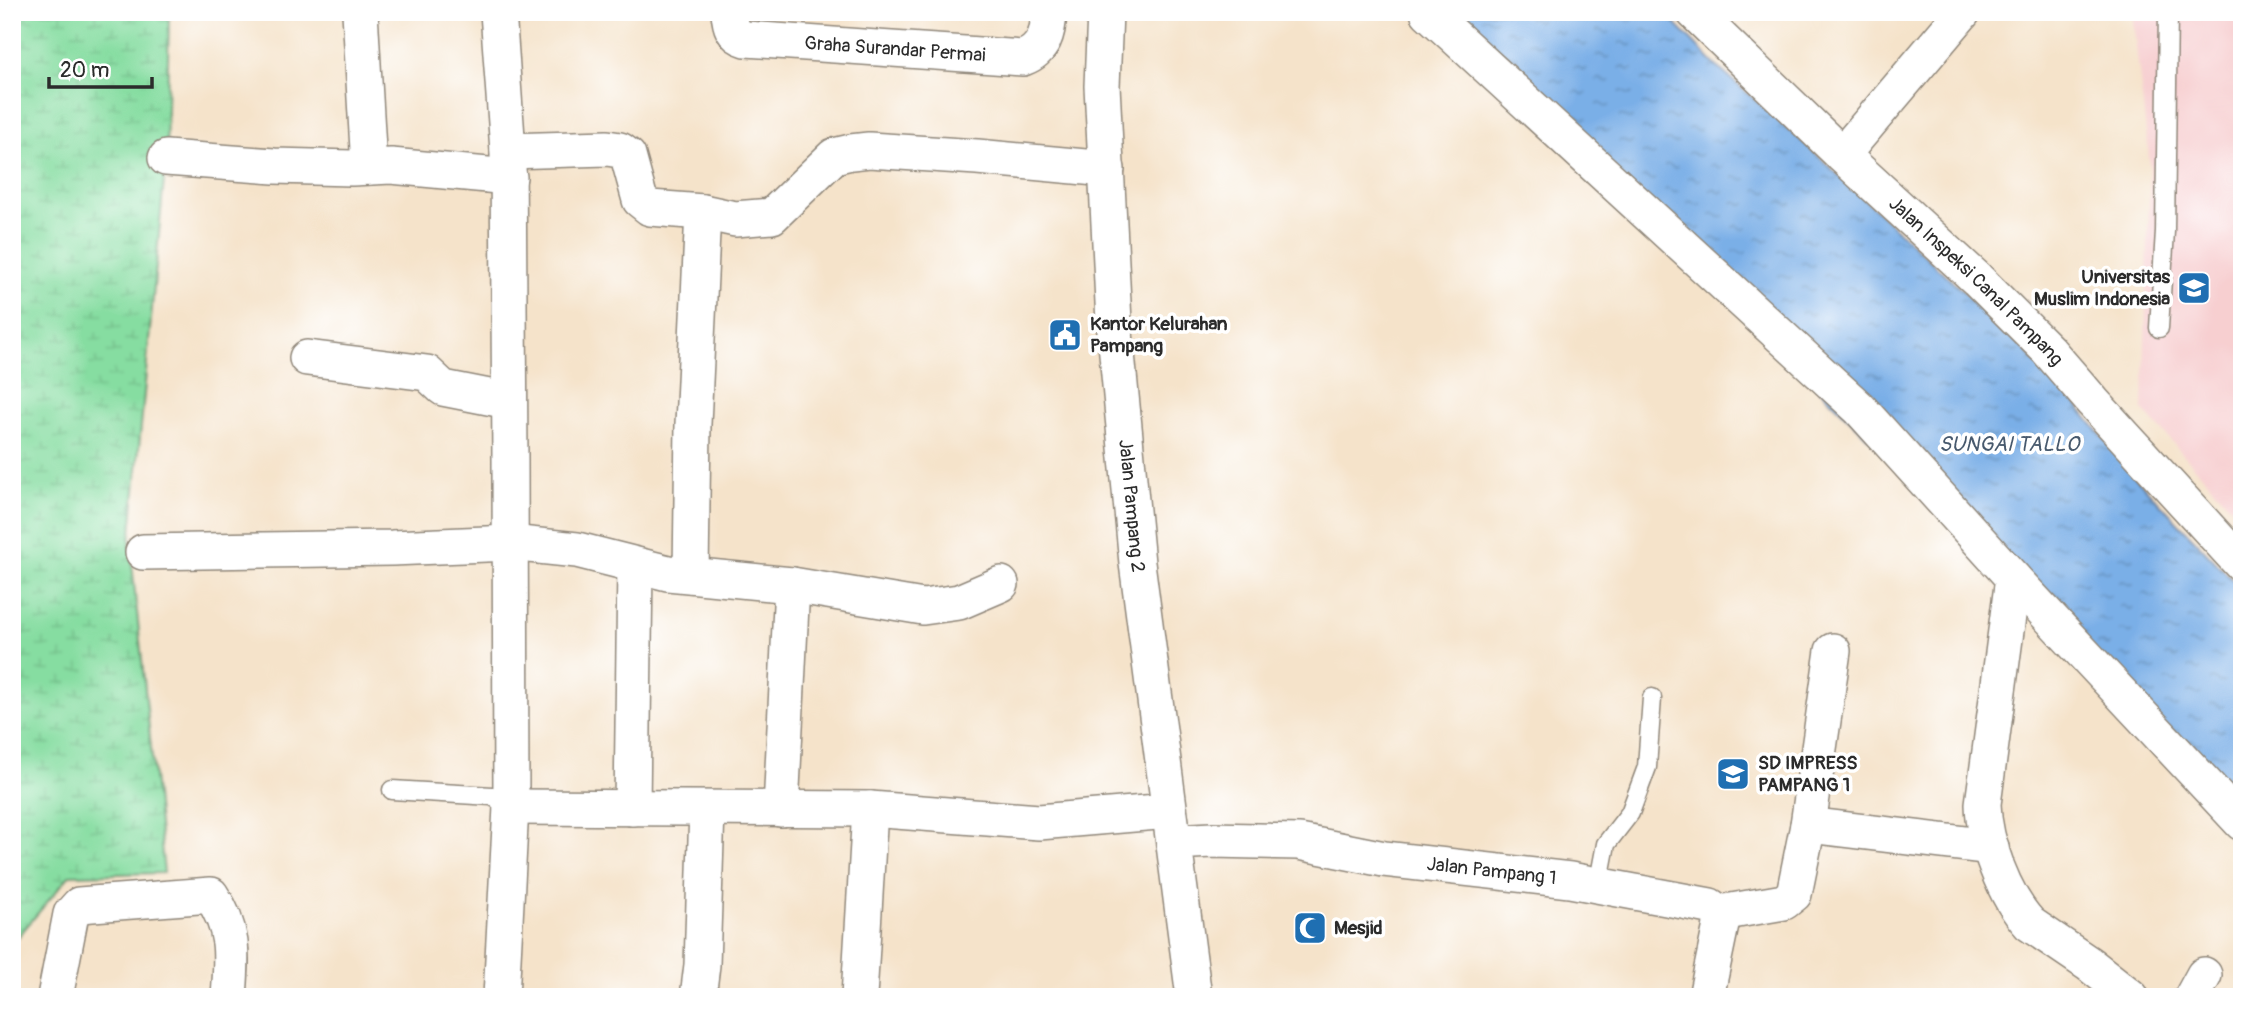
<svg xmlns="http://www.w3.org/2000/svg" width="2254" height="1009" font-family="Pangolin,sans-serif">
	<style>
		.built { fill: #f7cfd0 }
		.wetland { fill: url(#wetland-marsh); stroke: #588466; stroke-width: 2 }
		.water { fill: url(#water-ripples); stroke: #526d89; stroke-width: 2 }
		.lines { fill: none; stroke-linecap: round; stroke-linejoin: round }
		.lane-casing { stroke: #90877a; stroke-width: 21 }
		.street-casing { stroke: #90877a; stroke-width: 38 }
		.lane { stroke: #fff; stroke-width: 18 }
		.street { stroke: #fff; stroke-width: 35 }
		.labels { text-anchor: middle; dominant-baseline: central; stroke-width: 7; stroke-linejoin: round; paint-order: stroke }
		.street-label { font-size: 19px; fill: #2b2b2b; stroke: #fff }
		.poi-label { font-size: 19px; font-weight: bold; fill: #2b2b2b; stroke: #fff; text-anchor: start }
		.water-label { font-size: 21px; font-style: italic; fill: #47596d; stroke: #fff }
	</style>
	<defs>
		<pattern id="wetland-marsh" width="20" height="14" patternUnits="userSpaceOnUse" patternTransform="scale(1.75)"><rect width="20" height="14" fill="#86dda1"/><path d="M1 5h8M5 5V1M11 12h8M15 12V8" fill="none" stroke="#74be8b"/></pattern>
		<pattern id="water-ripples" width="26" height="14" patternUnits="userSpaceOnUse" patternTransform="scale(1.75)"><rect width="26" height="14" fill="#7aafe7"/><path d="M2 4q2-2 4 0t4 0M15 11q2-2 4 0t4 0" fill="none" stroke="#648fbb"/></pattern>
	</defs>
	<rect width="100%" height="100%" fill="#fff"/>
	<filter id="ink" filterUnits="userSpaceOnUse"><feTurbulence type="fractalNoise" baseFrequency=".0143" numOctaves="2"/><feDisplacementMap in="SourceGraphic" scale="14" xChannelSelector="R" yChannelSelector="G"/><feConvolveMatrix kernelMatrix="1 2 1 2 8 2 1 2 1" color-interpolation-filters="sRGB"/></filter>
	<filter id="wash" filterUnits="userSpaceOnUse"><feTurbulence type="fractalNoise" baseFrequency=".00686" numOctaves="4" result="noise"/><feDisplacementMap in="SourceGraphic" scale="28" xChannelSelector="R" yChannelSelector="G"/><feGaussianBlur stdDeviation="1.57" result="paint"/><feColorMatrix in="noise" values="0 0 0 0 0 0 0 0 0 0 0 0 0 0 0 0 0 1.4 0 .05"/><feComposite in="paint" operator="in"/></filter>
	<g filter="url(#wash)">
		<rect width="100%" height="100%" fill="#f5e3ca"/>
		<!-- built -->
		<path class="built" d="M 2132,12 L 2242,12 L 2242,519 L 2143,410 L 2150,166 Z"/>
		<!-- wetland -->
		<path class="wetland" d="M 12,12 L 169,12 L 166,158 L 130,544 L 164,873 L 70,875 L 12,944 Z"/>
		<!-- water -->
		<path class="water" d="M 1440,12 L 1664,12 L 1715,65 L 1803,142 L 2000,326 L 2066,391 L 2134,476 L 2242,590 L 2242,809 Z"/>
	</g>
	<g filter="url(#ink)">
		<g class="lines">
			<defs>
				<path id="lane" d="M 2159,328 L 2165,231 L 2168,12
					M 392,790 L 492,796 L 511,807
					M 1598,886 L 1606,844 L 1630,813 L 1647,767 L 1652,698"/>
				<g id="street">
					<path d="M 360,12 L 369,167"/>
					<path d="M 498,12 L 508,151 L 510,460 L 511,807 L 501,997"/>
					<path id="s1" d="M 729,12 C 730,25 732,35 746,39 L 1023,58 C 1044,50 1048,33 1049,12"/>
					<path id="s2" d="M 1105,12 L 1102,86 L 1114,322 L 1137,563 L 1194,997"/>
					<path d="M 1428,12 L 1859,408 L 2013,578 L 2242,823"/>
					<path id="s3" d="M 1694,12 L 1842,155 L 1977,279 L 2048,350 L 2093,402 L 2242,565"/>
					<path d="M 508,151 L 607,148 L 620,150 L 628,156 L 640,200 L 650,208 L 703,212 L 735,219 L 772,216 L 834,156 L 851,152 L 869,150 L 977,157 L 1107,169"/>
					<path d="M 1842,155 L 1963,12"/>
					<path d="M 166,158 L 274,166 L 352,168 L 391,166 L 509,177"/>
					<path d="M 307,358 L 427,373 L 443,388 L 509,401"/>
					<path d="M 143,552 L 392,548 L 510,543 L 577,550 L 668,573 L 792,585 L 923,607 L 959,602 L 1001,584"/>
					<path d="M 691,575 L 693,424 L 703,212"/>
					<path d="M 2013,578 L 1983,804 C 1984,842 2004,896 2030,924 L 2089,964 L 2131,997"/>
					<path d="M 511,807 L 870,809 L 1039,822 L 1169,811"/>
					<path d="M 632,808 L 635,565"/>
					<path d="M 781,809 L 792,585"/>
					<path d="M 1808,825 L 1991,847"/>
					<path id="s4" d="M 1174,842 L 1212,840 L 1299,842 L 1384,859 L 1570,880 L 1710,906 L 1720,913 L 1721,925 L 1706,997"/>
					<path d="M 1720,913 L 1784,902 L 1794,894 L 1808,825 L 1833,651"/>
					<path d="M 55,997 L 71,914 L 79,905 L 211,895 C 235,930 232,956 229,997"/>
					<path d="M 698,997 L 702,965 L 707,809"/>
					<path d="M 859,997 L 870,809"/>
					<path d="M 2192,997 L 2204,975"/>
				</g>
			</defs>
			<!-- lane casing -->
			<use href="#lane" class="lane-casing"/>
			<!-- street casing -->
			<use href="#street" class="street-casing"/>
			<!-- lane -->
			<use href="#lane" class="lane"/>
			<!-- street -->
			<use href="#street" class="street"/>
		</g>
	</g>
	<!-- icons -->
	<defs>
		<symbol id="university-square" viewBox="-11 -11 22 22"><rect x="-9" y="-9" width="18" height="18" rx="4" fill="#1f6fb2" stroke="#fff"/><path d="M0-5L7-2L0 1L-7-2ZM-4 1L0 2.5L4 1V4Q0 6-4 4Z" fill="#fff"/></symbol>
		<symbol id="civic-square" viewBox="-11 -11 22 22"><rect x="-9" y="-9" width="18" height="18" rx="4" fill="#1f6fb2" stroke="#fff"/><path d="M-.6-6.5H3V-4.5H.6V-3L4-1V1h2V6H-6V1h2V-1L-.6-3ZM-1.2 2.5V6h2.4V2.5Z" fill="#fff"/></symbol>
		<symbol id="school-square" viewBox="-11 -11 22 22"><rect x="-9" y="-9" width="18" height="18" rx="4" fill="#1f6fb2" stroke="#fff"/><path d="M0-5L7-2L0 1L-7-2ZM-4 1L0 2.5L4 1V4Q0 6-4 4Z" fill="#fff"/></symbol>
		<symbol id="mosque-square" viewBox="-11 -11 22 22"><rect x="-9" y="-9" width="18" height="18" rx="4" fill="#1f6fb2" stroke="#fff"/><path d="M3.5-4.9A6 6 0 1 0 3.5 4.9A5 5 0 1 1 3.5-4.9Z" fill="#fff"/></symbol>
	</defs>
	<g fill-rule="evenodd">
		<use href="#university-square" x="2175" y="269" width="38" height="38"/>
		<use href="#civic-square" x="1046" y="316" width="38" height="38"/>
		<use href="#school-square" x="1714" y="755" width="38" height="38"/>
		<use href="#mosque-square" x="1291" y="909" width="38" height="38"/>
	</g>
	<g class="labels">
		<!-- street labels -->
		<g class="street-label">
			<text stroke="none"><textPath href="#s1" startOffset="184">Graha Surandar Permai</textPath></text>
			<text stroke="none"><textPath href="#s3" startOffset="390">Jalan Inspeksi Canal Pampang</textPath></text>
			<text stroke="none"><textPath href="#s2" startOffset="495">Jalan Pampang 2</textPath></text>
			<text stroke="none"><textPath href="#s4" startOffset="320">Jalan Pampang 1</textPath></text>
		</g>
		<!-- poi labels -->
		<g class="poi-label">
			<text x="2170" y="277" text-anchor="end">Universitas<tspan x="2170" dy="22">Muslim Indonesia</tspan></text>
			<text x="1090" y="324">Kantor Kelurahan<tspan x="1090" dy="22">Pampang</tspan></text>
			<text x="1758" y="763">SD IMPRESS<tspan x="1758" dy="22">PAMPANG 1</tspan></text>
			<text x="1334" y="928">Mesjid</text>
		</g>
		<!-- water labels -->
		<g class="water-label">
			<text x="2009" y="444">SUNGAI TALLO</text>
		</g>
	</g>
	<!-- margin -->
	<rect width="2254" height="1009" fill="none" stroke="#fff" stroke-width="42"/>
	<!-- scale -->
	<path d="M49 77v10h103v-10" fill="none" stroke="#2b2b2b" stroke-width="3.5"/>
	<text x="60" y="77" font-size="21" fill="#2b2b2b" stroke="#ffffff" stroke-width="5" paint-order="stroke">20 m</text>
</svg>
